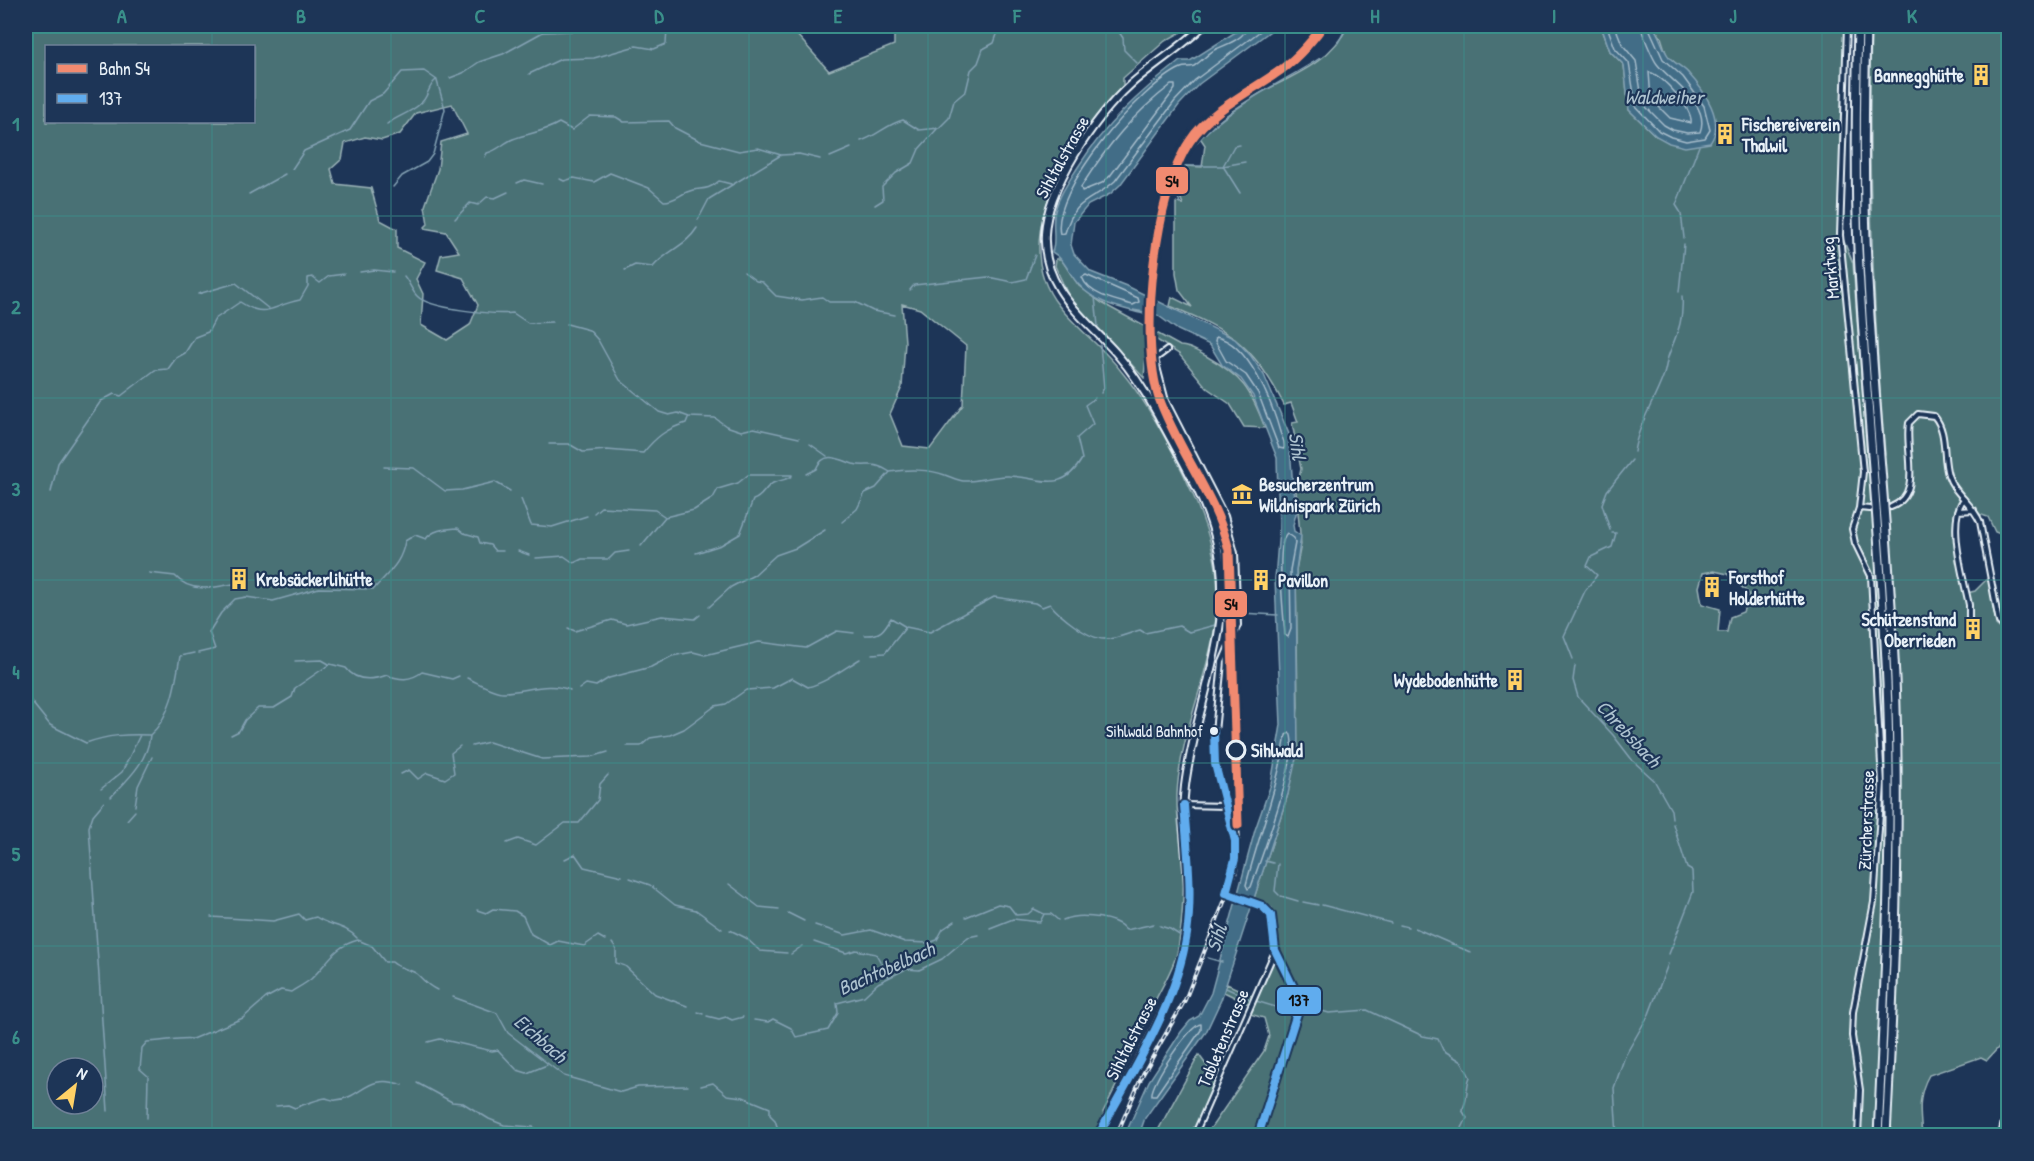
<svg xmlns="http://www.w3.org/2000/svg" width="2034" height="1161" font-family="'Patrick Hand',sans-serif">
	<style>
		.green { fill: #4a7175; stroke: #99b1b6; stroke-width: 1.5; fill-rule: evenodd }
		.water { fill: #426d87; stroke: #84a2b4; stroke-width: 1.5 }
		.lines { fill: none; stroke-linecap: round; stroke-linejoin: round }
		.shore { stroke: #a6bccb; stroke-width: 1.5 }
		.stream { stroke: #84a2b4; stroke-width: 1.5 }
		.street-casing { stroke: #e8f1f8; stroke-width: 8 }
		.primary-casing { stroke: #e8f1f8; stroke-width: 10 }
		.highway-casing { stroke: #e8f1f8; stroke-width: 11 }
		.street { stroke: #1d3557; stroke-width: 4 }
		.primary { stroke: #1d3557; stroke-width: 6 }
		.highway { stroke: #1d3557; stroke-width: 7 }
		.rail-casing { stroke: #e8f1f8; stroke-width: 4 }
		.rail { stroke: #1d3557; stroke-width: 1.5; stroke-dasharray: 4.5; stroke-linecap: butt }
		.bus-1-casing { stroke: #1d3557; stroke-width: 12 }
		.bus-1 { stroke: #60acee; stroke-width: 8 }
		.rail-1-casing { stroke: #1d3557; stroke-width: 14 }
		.rail-1 { stroke: #f18a70; stroke-width: 9 }
		.grid { fill: none; stroke: #3a8f8a; stroke-width: 1.5; stroke-opacity: 0.55 }
		.bus-dot { fill: #e8f1f8; stroke: #1d3557; stroke-width: 2 }
		.stop-dot { fill: #1d3557; stroke: #e8f1f8; stroke-width: 3 }
		.labels { text-anchor: middle; dominant-baseline: central; stroke-width: 4.5; stroke-linejoin: round; paint-order: stroke }
		.bus-label { font-size: 16px; fill: #e8f1f8; stroke: #1d3557; text-anchor: end }
		.poi-label { font-size: 18px; font-weight: bold; fill: #e8f1f8; stroke: #1d3557; text-anchor: start }
		.street-label { font-size: 18px; fill: #e8f1f8; stroke: #1d3557 }
		.stop-label { font-size: 18px; font-weight: bold; fill: #e8f1f8; stroke: #1d3557; text-anchor: start }
		.water-label { font-size: 20px; font-style: italic; fill: #aec3d0; stroke: #1d3557 }
		.line-badge { stroke: #1d3557; stroke-width: 2 }
		.pale-badge-label { font-size: 16px; text-anchor: middle; font-weight: bold; fill: #111 }
		.neatline { fill: none; stroke: #3a8f8a; stroke-width: 2 }
		.grid-label { font-size: 20px; text-anchor: middle; font-weight: bold; fill: #3a8f8a }
	</style>
	<rect width="100%" height="100%" fill="#1d3557"/>
	<filter id="ink" filterUnits="userSpaceOnUse"><feTurbulence type="fractalNoise" baseFrequency=".0167" numOctaves="2"/><feDisplacementMap in="SourceGraphic" scale="12" xChannelSelector="R" yChannelSelector="G"/><feConvolveMatrix kernelMatrix="1 2 1 2 8 2 1 2 1" color-interpolation-filters="sRGB"/></filter>
	<g filter="url(#ink)">
		<!-- green -->
		<path class="green" d="M 26,26 L 789,26 L 829,71 L 894,45 L 894,26 L 1192,26 L 1165,41 L 1123,78 L 1123,86 C 1075,138 1004,237 1059,306 C 1077,329 1103,347 1121,371 C 1157,414 1202,502 1214,557 C 1232,637 1180,716 1177,795 C 1176,819 1182,844 1183,868 C 1184,892 1182,930 1177,953 C 1173,968 1163,985 1156,999 C 1139,1037 1122,1075 1103,1112 L 1106,1135 L 26,1135 ZM 46,46 L 254,46 L 254,122 L 46,122 ZM 452,104 L 467,134 L 441,142 L 438,169 L 425,206 L 428,224 L 424,228 L 446,232 L 459,252 L 441,255 L 437,270 L 463,278 L 478,305 L 470,325 L 447,340 L 421,325 L 423,294 L 416,279 L 425,262 L 397,248 L 397,229 L 380,220 L 371,188 L 335,184 L 331,169 L 342,159 L 345,143 L 365,137 L 382,140 L 400,134 L 416,113 ZM 902,304 L 920,309 L 966,346 L 963,405 L 930,449 L 903,446 L 890,414 L 902,387 L 905,342 ZM 57,1068 L 93,1068 L 93,1104 L 57,1104 Z
			M 1348,26 L 1601,26 L 1610,51 L 1624,65 L 1629,110 L 1656,136 L 1709,103 L 1688,73 L 1667,56 L 1661,37 L 1653,26 L 1845,26 L 1838,227 L 1853,263 L 1867,456 L 1885,454 C 1873,311 1867,169 1871,26 L 2008,26 L 2008,517 L 2006,525 L 2008,537 L 1995,532 L 1988,517 L 1976,513 L 1964,499 L 1956,526 L 1967,593 L 1975,591 L 1989,577 L 1996,625 L 2008,635 L 2008,1037 L 1987,1060 L 1981,1057 L 1929,1075 C 1917,1096 1920,1113 1922,1135 L 1206,1135 L 1264,1051 L 1269,1036 L 1264,1018 L 1250,1014 L 1253,1006 L 1224,992 L 1227,984 L 1257,998 L 1279,950 L 1272,908 L 1254,898 L 1288,794 L 1298,707 L 1296,570 L 1301,544 L 1296,491 L 1301,469 L 1292,423 L 1298,422 L 1291,403 L 1284,405 C 1254,345 1231,331 1170,306 L 1172,297 L 1192,307 L 1179,290 L 1176,273 L 1176,203 L 1183,204 L 1177,190 L 1185,166 L 1202,167 L 1205,145 L 1199,136 C 1215,124 1231,111 1248,100 C 1284,78 1328,67 1348,26 ZM 1714,571 L 1728,574 L 1749,594 L 1743,612 L 1730,617 L 1727,632 L 1718,632 L 1720,609 L 1702,604 L 1699,587 L 1703,573 Z
			M 1056,259 L 1061,259 L 1079,286 L 1102,303 L 1180,346 C 1190,346 1198,352 1206,356 C 1242,376 1251,390 1265,428 L 1244,427 L 1230,404 L 1207,388 L 1179,354 L 1157,340 L 1146,352 L 1144,378 L 1069,297 L 1055,266 Z
			M 1199,1055 L 1218,1081 L 1192,1135 L 1155,1136 Z"/>
		<!-- water -->
		<path class="water" d="M 1245,26 L 1277,26 L 1199,84 L 1179,105 L 1120,185 L 1110,194 L 1088,205 L 1074,222 L 1071,245 L 1074,254 L 1091,272 L 1129,287 L 1235,339 L 1251,356 L 1264,375 L 1289,434 L 1293,488 L 1298,506 L 1293,525 L 1294,531 L 1301,536 L 1296,570 L 1298,750 L 1288,794 L 1221,1000 L 1206,1032 L 1145,1118 L 1139,1135 L 1125,1135 L 1149,1081 L 1181,1032 L 1190,1021 L 1199,1016 L 1211,993 L 1255,830 L 1271,784 L 1281,725 L 1275,579 L 1279,529 L 1277,458 L 1253,396 L 1241,379 L 1222,365 L 1210,345 L 1178,330 L 1156,314 L 1133,310 L 1147,315 C 1123,308 1097,305 1079,285 C 1069,275 1065,259 1052,252 C 1057,240 1051,225 1055,211 C 1059,195 1069,181 1078,167 C 1106,123 1139,93 1180,61 L 1190,61 Z
			M 1601,26 L 1653,26 C 1660,36 1661,44 1667,54 C 1671,62 1682,66 1688,73 C 1704,90 1726,121 1710,143 L 1685,147 L 1669,143 L 1656,136 L 1629,110 L 1624,65 L 1610,51 Z"/>
		<g class="lines">
			<!-- shore -->
			<path class="shore" d="M 1247,26 C 1246,38 1226,45 1216,49 C 1208,53 1202,61 1194,66 C 1190,68 1185,66 1181,68 C 1142,85 1050,191 1060,234 L 1065,233 C 1075,197 1092,202 1115,181 L 1175,101 L 1195,80 L 1267,26
				M 1607,26 L 1615,48 L 1629,63 L 1636,107 L 1659,131 L 1671,137 L 1686,141 L 1705,138 L 1710,130 L 1704,106 L 1683,77 L 1663,59 L 1648,26
				M 1615,26 L 1622,44 L 1636,61 L 1643,104 L 1664,125 L 1673,130 L 1687,133 L 1700,132 C 1711,104 1671,82 1657,64 C 1653,59 1641,31 1641,26
				M 1649,72 C 1663,76 1693,109 1691,123 L 1670,118 L 1651,99 Z
				M 1171,85 L 1175,85 L 1175,89 L 1110,176 L 1102,183 L 1082,191 L 1081,187 C 1107,146 1133,114 1171,85 Z
				M 1086,275 L 1138,298 L 1139,302 L 1133,305 C 1117,301 1088,295 1082,277 Z
				M 1216,337 C 1249,343 1272,403 1280,432 C 1282,439 1286,441 1284,449 L 1279,448 L 1258,393 L 1246,375 L 1226,361 L 1215,341 Z
				M 1287,533 L 1294,538 L 1295,543 L 1290,570 L 1291,629 L 1288,637 L 1285,635 C 1284,615 1275,544 1287,533 Z
				M 1290,733 C 1301,753 1260,861 1251,887 L 1248,889 L 1246,885 C 1259,835 1278,787 1286,735 Z
				M 1201,1024 L 1201,1030 L 1156,1095 L 1152,1095 C 1150,1084 1190,1024 1201,1024 Z"/>
			<!-- stream -->
			<path class="stream" d="M 68,26 L 85,26
				M 660,26 L 667,28 L 670,26
				M 1115,26 L 1123,38 L 1124,50 L 1137,63
				M 1338,43 L 1347,26
				M 529,74 L 561,59 L 594,58 L 636,46 L 654,49 L 666,44 L 667,28
				M 450,78 L 463,73 L 479,62 L 503,54 L 543,32 L 574,31 L 585,26
				M 387,124 C 398,116 410,113 420,104 C 429,97 427,87 436,80
				M 861,141 C 877,136 887,124 903,120 L 919,130 L 939,128 L 949,118 L 954,101 L 966,91 L 971,70 L 978,63 L 983,49 L 994,43 L 1000,26
				M 485,157 L 487,153 C 499,150 503,143 513,139 C 529,133 544,132 559,123 L 572,130 L 590,116 L 616,117 L 624,122 L 669,121 L 675,128 L 700,141 L 739,151 L 758,148 L 781,155
				M 830,157 L 851,148
				M 1182,166 L 1223,166 L 1245,162
				M 1223,166 L 1240,193
				M 1223,166 L 1234,146 L 1240,145
				M 292,169 L 304,151 L 350,130 L 369,101 L 383,94 L 402,72 L 424,71 L 437,80
				M 560,179 L 564,181 L 574,178 L 594,182 L 610,173 L 649,188 L 664,201 C 674,201 678,196 687,192 C 700,186 705,193 719,181 L 731,184
				M 517,183 L 524,180 L 542,184
				M 393,187 L 402,176 L 427,162 L 433,154 L 445,109 L 437,81
				M 249,194 L 285,174
				M 1180,204 C 1154,139 1279,86 1320,58
				M 875,205 L 883,200 L 882,187 L 896,173 L 913,163 L 919,149 L 937,129
				M 455,219 L 470,203 L 478,205 L 487,197 L 495,198 L 508,192
				M 698,220 L 709,199 L 781,155 L 799,154 L 820,159
				M 1684,238 L 1681,213 L 1676,205 L 1699,146
				M 625,270 L 635,265 L 653,267 C 666,251 686,246 697,228
				M 360,272 L 374,270 L 393,272
				M 744,272 L 756,281 L 762,282 L 776,296 L 802,300 L 822,297 L 829,302 L 855,302 L 873,311 L 895,315
				M 404,276 C 409,282 412,291 417,296 C 429,309 495,315 513,313 L 528,323 L 552,322
				M 910,290 L 914,285 L 988,277 L 1012,282 L 1026,279 L 1035,255
				M 1679,292 L 1684,244
				M 198,294 L 236,283 L 269,309
				M 1095,297 L 1098,326
				M 567,324 L 589,330 L 598,340 L 620,380 L 659,412 L 669,415 L 678,413 L 689,417 L 715,418 L 726,426 L 741,431 L 754,428 L 799,438
				M 1100,345 L 1104,388 L 1101,393
				M 549,444 L 569,444 L 583,452 L 607,450 L 643,453 C 656,437 666,429 686,423 L 688,418
				M 810,444 L 827,456
				M 1634,452 C 1638,425 1654,402 1663,377 C 1666,370 1666,362 1669,354 C 1677,334 1684,320 1682,296
				M 384,467 L 414,468 L 445,491 L 462,490 L 495,482 L 510,491
				M 806,474 L 816,469 C 824,450 839,459 853,464 C 869,468 872,460 890,472 C 907,469 929,469 945,475 C 951,477 957,480 963,481 C 979,482 993,475 1009,476 C 1041,477 1061,495 1082,459 L 1077,438 L 1093,424 L 1085,405 L 1095,398
				M 1300,487 L 1302,487
				M 1305,487 L 1324,486 L 1348,478
				M 51,492 L 58,463 L 101,401 L 114,394 L 121,396 L 155,370 L 168,369 L 176,358 L 185,353 L 195,337 L 208,332 L 215,319 L 240,302 C 267,320 272,305 300,300 L 308,286 L 308,278 L 312,277 L 320,283 L 329,276 L 344,274
				M 521,499 L 531,525 L 552,527 L 587,516
				M 594,513 L 601,507 L 655,510 L 664,516
				M 842,522 L 857,509 L 865,493 L 876,488 L 890,472
				M 1610,530 L 1602,504 L 1607,491 L 1632,460
				M 641,546 L 665,517 L 694,510 L 713,498 L 718,489 L 738,483 L 748,475 L 792,475
				M 518,551 L 529,555
				M 696,553 L 721,545 L 740,534 L 753,500 C 763,497 764,488 773,483 C 779,480 785,481 792,476
				M 536,558 L 564,556 L 574,563 L 582,559 L 609,559 L 615,553 L 629,551
				M 149,573 L 175,576 C 190,593 213,588 233,584 L 237,587
				M 709,607 L 731,587 L 754,575 L 776,555 L 796,548 L 825,530
				M 1240,613 L 1278,615
				M 568,628 L 575,631 L 612,620 L 626,624 L 662,616 L 695,619 L 700,615
				M 865,635 C 880,636 884,630 891,618 L 906,627 L 930,632 L 994,597 L 1035,603 L 1042,607 L 1050,604 C 1060,616 1088,639 1104,639 C 1115,640 1129,633 1140,630 L 1145,633 L 1179,626 L 1189,632 L 1215,625
				M 198,653 L 215,649 L 209,632 L 221,613 L 235,599 L 246,597 L 273,601 L 319,588 L 374,589 C 387,573 401,565 405,541 L 415,535 L 426,539 C 433,529 446,529 458,528 L 464,533 L 478,537 L 480,543 L 490,545 L 495,551 L 503,551
				M 872,654 L 885,653 L 906,627
				M 1573,659 L 1564,636 L 1585,591 L 1597,575 L 1587,566 L 1591,557 L 1612,547 L 1616,533 L 1612,533
				M 295,661 L 322,660 L 329,664
				M 1575,666 L 1573,680 L 1578,697 L 1613,735 L 1633,761 L 1654,780 L 1671,810 L 1672,818
				M 467,678 C 477,682 493,692 503,692 C 526,692 547,681 570,690
				M 579,689 L 586,684 L 596,686 L 609,678 L 651,667 L 672,656 L 693,652 L 705,655 L 759,642 L 806,648 L 837,631 L 854,633
				M 26,695 L 50,725 L 86,743 C 108,735 127,734 150,735
				M 231,735 L 239,731 L 245,720 L 258,708 L 274,708 L 292,697 L 295,688 L 330,664 L 346,668 C 356,682 373,680 387,675 C 400,680 410,681 422,672 L 452,679 L 459,676
				M 472,746 L 489,742 L 542,759 L 591,757 L 608,752
				M 627,746 L 641,746 L 650,738 L 670,735 L 684,729 L 715,706 L 726,704 L 746,690 L 773,688 L 792,678 L 808,687 C 827,682 843,669 860,659
				M 401,774 L 409,770 L 418,779 L 427,773 L 445,779 L 454,773 L 451,753 L 460,746
				M 101,789 L 122,772 L 140,735
				M 111,797 C 128,779 148,761 150,735 C 171,717 176,682 180,656 L 194,653
				M 104,802 L 93,815 L 89,827 L 108,1111
				M 135,806 L 138,786 L 152,757
				M 127,820 L 135,811
				M 507,843 L 518,839 L 536,845 L 565,823 L 579,823 L 598,800 L 600,784 L 608,775
				M 565,859 L 575,854 L 584,867 L 622,876
				M 1265,861 L 1273,863
				M 1278,864 L 1275,891 L 1279,895
				M 630,878 L 650,885 L 675,905 L 696,910 L 722,929
				M 729,884 L 759,907 L 779,909
				M 1281,896 L 1298,901
				M 1303,902 L 1318,905 L 1315,904
				M 1322,905 L 1391,923
				M 477,910 L 486,913 L 493,909 L 515,911 L 523,916 L 531,934 L 550,945 L 558,941 L 584,946 L 598,936 L 605,940
				M 788,913 L 804,921
				M 211,917 L 273,921 L 299,914 L 305,920 L 316,917 C 329,926 346,925 357,938
				M 966,917 L 998,904 L 1009,906 L 1016,915 L 1028,914 L 1034,909 L 1044,914
				M 1063,920 C 1077,913 1107,917 1119,924 C 1122,925 1123,928 1126,930 L 1154,924
				M 815,925 L 845,935 L 871,930 L 905,942 L 929,943 L 937,940 L 943,929 L 955,921
				M 1400,925 L 1408,927
				M 1160,926 L 1170,929 L 1181,936
				M 990,928 L 1013,919 L 1040,922 L 1044,914 L 1051,914 L 1058,920
				M 1415,928 L 1470,952
				M 730,930 L 746,938 L 760,951 L 787,953
				M 814,942 L 846,953 L 856,950 L 876,954 L 889,977
				M 612,943 L 616,949 L 616,963 L 625,966 L 655,994 L 687,1006
				M 791,954 L 802,946
				M 1669,954 L 1693,892 L 1692,871 L 1687,868 L 1673,824
				M 1208,958 L 1222,962
				M 1226,988 L 1252,1000
				M 453,997 L 497,1013 L 508,1033 L 564,1076 L 621,1092 L 638,1087 L 688,1086
				M 1256,1001 L 1282,1009 L 1297,1005
				M 1301,1005 L 1329,1013 L 1367,1010 L 1423,1036 L 1438,1039 L 1443,1050 L 1462,1062 L 1470,1077 C 1465,1088 1469,1100 1462,1110 L 1467,1118 L 1458,1136
				M 698,1012 L 703,1014
				M 707,1016 L 719,1019 L 726,1017 L 732,1020 L 743,1017
				M 754,1020 L 768,1022 L 773,1019 L 791,1028 L 796,1037 L 828,1030 L 838,1013 L 837,1003 L 864,996 L 878,983 L 906,969 L 919,970 L 942,959 L 968,937 L 978,935
				M 428,1042 L 440,1039 L 492,1051 L 498,1050 L 517,1070 L 527,1073 L 547,1065
				M 417,1083 L 452,1102 L 463,1103 L 489,1119 L 504,1125 L 533,1127 L 548,1136
				M 701,1086 L 713,1083 L 727,1095 L 743,1097 L 770,1108 L 770,1115 L 775,1120 L 780,1136
				M 276,1106 L 288,1105 L 295,1108 C 299,1106 322,1098 326,1098 C 330,1099 333,1101 336,1100 C 363,1098 366,1072 403,1085
				M 147,1118 L 148,1076 L 140,1069 L 142,1048 L 147,1042 C 159,1042 183,1037 192,1039 L 243,1018 L 266,998 L 281,990 L 291,992 C 297,988 305,984 311,979 C 328,963 334,946 358,940 L 372,946 L 385,962 L 392,962 C 399,969 411,969 417,974 C 425,981 426,985 437,990
				M 1617,1136 L 1614,1088 L 1625,1056 L 1649,1014 L 1668,964"/>
			<defs>
				<path id="street" d="M 892,26 L 897,31
					M 1847,26 L 1840,235 L 1863,472 L 1859,508 L 1852,529 L 1855,543 L 1871,576 L 1882,784 L 1874,902 L 1853,1012 L 1852,1036 L 1860,1090 L 1858,1136
					M 1167,350 L 1155,359 L 1166,401 L 1225,516 L 1235,553 L 1238,625 L 1222,662 L 1214,742 L 1215,764 L 1235,841 L 1235,859 L 1226,893 L 1262,906 L 1271,915 L 1275,950 L 1299,999 L 1299,1007 L 1258,1136
					M 1964,499 C 1946,520 1964,580 1969,605 L 1969,619
					M 1891,507 C 1924,494 1904,450 1909,423 L 1918,414 L 1934,416 C 1948,432 1942,456 1948,475 C 1954,494 1973,504 1980,522 L 1999,622 L 2008,631
					M 1859,508 L 1870,509
					M 1958,511 L 1974,510
					M 1184,805 L 1225,806
					M 1194,1136 L 1275,951
					M 2001,1136 L 2008,1102"/>
				<path id="primary" d="M 1098,1136 C 1130,1073 1183,993 1188,923 C 1192,878 1179,831 1185,786 C 1195,704 1238,623 1216,540 C 1205,496 1179,455 1158,415 C 1146,393 1133,372 1116,353 C 1084,317 1042,289 1045,234 C 1047,187 1095,117 1130,85 C 1153,64 1181,48 1203,26"/>
				<path id="highway" d="M 1858,26 C 1856,100 1855,174 1858,249 C 1865,394 1881,538 1887,683 C 1893,835 1885,985 1878,1136
					M 1866,26 C 1864,104 1863,182 1867,260 C 1873,399 1889,538 1895,678 C 1901,831 1894,983 1886,1136"/>
			</defs>
			<!-- street casing -->
			<use href="#street" class="street-casing"/>
			<!-- primary casing -->
			<use href="#primary" class="primary-casing"/>
			<!-- highway casing -->
			<use href="#highway" class="highway-casing"/>
			<!-- street -->
			<use href="#street" class="street"/>
			<!-- primary -->
			<use href="#primary" class="primary"/>
			<!-- highway -->
			<use href="#highway" class="highway"/>
			<defs>
				<path id="rail" d="M 1116,1136 L 1143,1074 L 1185,1000 L 1236,872 L 1239,841 L 1230,701 L 1232,650"/>
			</defs>
			<!-- rail casing -->
			<use href="#rail" class="rail-casing"/>
			<!-- rail -->
			<use href="#rail" class="rail"/>
			<defs>
				<path id="bus-1" d="M 1214,731 L 1215,764 L 1235,841 L 1235,859 L 1226,893
					M 1226,893 L 1262,906 L 1271,915 L 1275,950 L 1299,999 L 1299,1007 L 1258,1136
					M 1098,1136 C 1132,1072 1176,1006 1187,934 C 1193,891 1187,848 1184,805"/>
			</defs>
			<!-- bus-1 casing -->
			<use href="#bus-1" class="bus-1-casing"/>
			<!-- bus-1 -->
			<use href="#bus-1" class="bus-1"/>
			<defs>
				<path id="rail-1" d="M 1238,825 L 1229,550 C 1215,494 1178,451 1159,398 C 1139,338 1154,193 1190,141 C 1210,111 1246,94 1275,74 C 1295,61 1309,45 1323,26"/>
			</defs>
			<!-- rail-1 casing -->
			<use href="#rail-1" class="rail-1-casing"/>
			<!-- rail-1 -->
			<use href="#rail-1" class="rail-1"/>
		</g>
	</g>
	<!-- grid -->
	<path class="grid" d="M 212,26 L 212,46M 391,26 L 391,1136M 570,26 L 570,1136M 749,26 L 749,1136M 928,26 L 928,1136M 1106,26 L 1106,1136M 1285,26 L 1285,1136M 1464,26 L 1464,1136M 1643,26 L 1643,1136M 1822,26 L 1822,1136M 212,122 L 212,1136M 26,216 L 2008,216M 26,398 L 2008,398M 26,580 L 2008,580M 26,763 L 2008,763M 26,946 L 2008,946"/>
	<!-- icons -->
	<defs>
		<symbol id="building-bare" viewBox="-9 -9 18 18"><path d="M-4-6H4V6H1V3H-1V6H-4ZM-2.5-4.3h1.7v1.8h-1.7ZM.8-4.3h1.7v1.8H.8ZM-2.5-1h1.7V.8h-1.7ZM.8-1h1.7V.8H.8Z" fill="#ffd166" stroke="#1d3557" stroke-width="2.5" paint-order="stroke"/></symbol>
		<symbol id="museum-bare" viewBox="-9 -9 18 18"><path d="M0-6L6-3V-2H-6V-3ZM-5-1h2V3h-2ZM-1-1h2V3h-2ZM3-1h2V3H3ZM-6 4H6V6H-6Z" fill="#ffd166" stroke="#1d3557" stroke-width="2.5" paint-order="stroke"/></symbol>
	</defs>
	<g fill-rule="evenodd">
		<use href="#building-bare" x="1966" y="60" width="30" height="30"/>
		<use href="#building-bare" x="1710" y="119" width="30" height="30"/>
		<use href="#museum-bare" x="1227" y="479" width="30" height="30"/>
		<use href="#building-bare" x="224" y="564" width="30" height="30"/>
		<use href="#building-bare" x="1246" y="565" width="30" height="30"/>
		<use href="#building-bare" x="1697" y="572" width="30" height="30"/>
		<use href="#building-bare" x="1958" y="614" width="30" height="30"/>
		<use href="#building-bare" x="1500" y="665" width="30" height="30"/>
	</g>
	<!-- markers -->
	<circle class="bus-dot" cx="1214" cy="731" r="5"/>
	<circle class="stop-dot" cx="1236" cy="750" r="9"/>
	<g class="labels">
		<!-- bus labels -->
		<g class="bus-label">
			<text x="1203" y="731">Sihlwald Bahnhof</text>
		</g>
		<!-- poi labels -->
		<g class="poi-label">
			<text x="1964" y="75" text-anchor="end">Bannegghütte</text>
			<text x="1742" y="124">Fischereiverein<tspan x="1742" dy="21">Thalwil</tspan></text>
			<text x="1259" y="484">Besucherzentrum<tspan x="1259" dy="21">Wildnispark Zürich</tspan></text>
			<text x="1729" y="577">Forsthof<tspan x="1729" dy="21">Holderhütte</tspan></text>
			<text x="256" y="579">Krebsäckerlihütte</text>
			<text x="1278" y="580">Pavillon</text>
			<text x="1956" y="619" text-anchor="end">Schützenstand<tspan x="1956" dy="21">Oberrieden</tspan></text>
			<text x="1498" y="680" text-anchor="end">Wydebodenhütte</text>
		</g>
		<!-- street labels -->
		<g class="street-label">
			<text transform="translate(1062 157) rotate(-61)">Sihltalstrasse</text>
			<text transform="translate(1830 268) rotate(-95)">Marktweg</text>
			<text transform="translate(1866 820) rotate(-88)">Zürcherstrasse</text>
			<text transform="translate(1131 1038) rotate(-63)">Sihltalstrasse</text>
			<text transform="translate(1223 1038) rotate(-67)">Tabletenstrasse</text>
		</g>
		<!-- stop labels -->
		<g class="stop-label">
			<text x="1251" y="750">Sihlwald</text>
		</g>
		<!-- water labels -->
		<g class="water-label">
			<text x="1664" y="96">Waldweiher</text>
			<text transform="translate(1298 446) rotate(82)">Sihl</text>
			<text transform="translate(1629 733) rotate(47)">Chrebsbach</text>
			<text transform="translate(1216 938) rotate(-72)">Sihl</text>
			<text transform="translate(886 968) rotate(-24)">Bachtobelbach</text>
			<text transform="translate(541 1038) rotate(41)">Eichbach</text>
		</g>
	</g>
	<g class="line-badge">
		<rect x="1155" y="166" width="34" height="29" rx="6" fill="#f18a70"/>
		<rect x="1214" y="590" width="34" height="28" rx="6" fill="#f18a70"/>
		<rect x="1276" y="986" width="46" height="29" rx="6" fill="#60acee"/>
	</g>
	<g class="pale-badge-label">
		<text x="1172" y="187">S4</text>
		<text x="1231" y="610">S4</text>
		<text x="1299" y="1006">137</text>
	</g>
	<!-- margin -->
	<rect width="2034" height="1161" fill="none" stroke="#1d3557" stroke-width="66"/>
	<!-- legend -->
	<rect x="45" y="45" width="210" height="78" fill="#1d3557" stroke="#6e8097" stroke-width="1.5"/>
	<rect x="57" y="64" width="30" height="9" fill="#f18a70" stroke="#6e8097" stroke-width="1.5"/>
	<text x="99" y="75" font-size="18" fill="#e8f1f8">Bahn S4</text>
	<rect x="57" y="94" width="30" height="9" fill="#60acee" stroke="#6e8097" stroke-width="1.5"/>
	<text x="99" y="105" font-size="18" fill="#e8f1f8">137</text>
	<!-- north arrow -->
	<g transform="translate(75 1086) rotate(30)"><circle r="28" fill="#1d3557" stroke="#6e8097" stroke-width="1.5"/>
	<path d="M0-4.5L10 22L0 15L-10 22Z" fill="#ffd166"/>
	<text y="-9" font-size="16" font-weight="bold" text-anchor="middle" fill="#e8f1f8">N</text>
	</g>
	<rect x="33" y="33" width="1968" height="1095" class="neatline"/>
	<g class="grid-label">
		<text x="122" y="23">A</text>
		<text x="301" y="23">B</text>
		<text x="480" y="23">C</text>
		<text x="659" y="23">D</text>
		<text x="838" y="23">E</text>
		<text x="1017" y="23">F</text>
		<text x="1196" y="23">G</text>
		<text x="1375" y="23">H</text>
		<text x="1554" y="23">I</text>
		<text x="1733" y="23">J</text>
		<text x="1912" y="23">K</text>
		<text x="16" y="131">1</text>
		<text x="16" y="314">2</text>
		<text x="16" y="496">3</text>
		<text x="16" y="679">4</text>
		<text x="16" y="861">5</text>
		<text x="16" y="1044">6</text>
	</g>
</svg>
